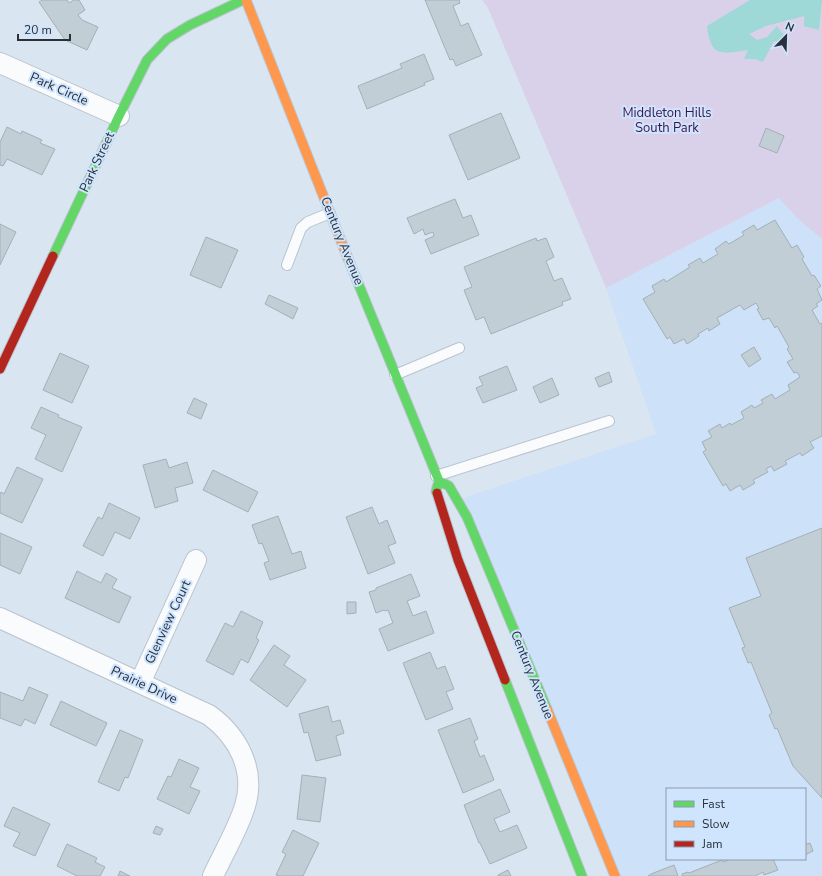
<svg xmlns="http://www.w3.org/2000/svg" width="822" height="876" font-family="'Nunito Sans',sans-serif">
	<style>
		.built { fill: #cde1f8; fill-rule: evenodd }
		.green { fill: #d9d0ea }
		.water { fill: #9ed8d7 }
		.building { fill: #c2ced6; stroke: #a4afb7 }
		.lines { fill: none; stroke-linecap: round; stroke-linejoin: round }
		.lane-casing { stroke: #bac3cd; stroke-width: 12 }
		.street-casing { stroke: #bac3cd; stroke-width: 22 }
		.fast-casing { stroke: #bac3cd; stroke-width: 11 }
		.slow-casing { stroke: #bac3cd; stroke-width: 11 }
		.jam-casing { stroke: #bac3cd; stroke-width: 11 }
		.lane { stroke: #f9fbfd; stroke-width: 10 }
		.street { stroke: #f9fbfd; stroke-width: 20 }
		.fast { stroke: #63d668; stroke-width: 9 }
		.slow { stroke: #ff974d; stroke-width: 9 }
		.jam { stroke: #b3261e; stroke-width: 9 }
		.labels { text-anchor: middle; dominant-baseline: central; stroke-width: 4; stroke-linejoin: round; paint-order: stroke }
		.street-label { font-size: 13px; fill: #28303a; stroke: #cfe4fd }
		.park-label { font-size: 13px; fill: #3f134d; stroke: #cfe4fd }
	</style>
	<rect width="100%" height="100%" fill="#dae5f2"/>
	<!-- built -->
	<path class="built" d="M 779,198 L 798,219 L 822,239 L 822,876 L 615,876 L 457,500 L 656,434 L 606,288 ZM 667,789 L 805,789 L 805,859 L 667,859 Z"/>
	<!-- green -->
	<path class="green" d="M 482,0 L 822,0 L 822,239 L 798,219 L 779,198 L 606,288 L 488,8 Z"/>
	<!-- water -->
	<path class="water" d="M 750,0 L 822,0 L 819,30 L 804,26 L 804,16 L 766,26 L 749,34 L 757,40 L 767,37 L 777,26 L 790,43 L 774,41 L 763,62 L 755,59 L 744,59 L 748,50 C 721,54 711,58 707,26 Z"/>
	<!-- building -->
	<path class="building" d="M 42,0 L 67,0 L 69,3 L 74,0 L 79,0 L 85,10 L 78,15 L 82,20 L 98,27 L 87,50 L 65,40 L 39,2 Z
		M 425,0 L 459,0 L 460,3 L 453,6 L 461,26 L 468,23 L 482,55 L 456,66 L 453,59 L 450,60 Z
		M 424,54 L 434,79 L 424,83 L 425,85 L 367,109 L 358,86 L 402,68 L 400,64 Z
		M 501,113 L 520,158 L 468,180 L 449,135 Z
		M 7,127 L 21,134 L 22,131 L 42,140 L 40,143 L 55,149 L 42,175 L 7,159 L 3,166 L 0,165 L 0,142 Z
		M 766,128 L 784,136 L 777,153 L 759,146 Z
		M 455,199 L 463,218 L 471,215 L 479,235 L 431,254 L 425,240 L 434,236 L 433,232 L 425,235 L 423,229 L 414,234 L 407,218 Z
		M 775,220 L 792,248 L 797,245 L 804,257 L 802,259 L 812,276 L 814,275 L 821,286 L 817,289 L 822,300 L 816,304 L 818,306 L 812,310 L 820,324 L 822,323 L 822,436 L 810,442 L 814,448 L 802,456 L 800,453 L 785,461 L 787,464 L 774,471 L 771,466 L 766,469 L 768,472 L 753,480 L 755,483 L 743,490 L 740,485 L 730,491 L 726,484 L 723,486 L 703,452 L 706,450 L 702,442 L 712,437 L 708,431 L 720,424 L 722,428 L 730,423 L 731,425 L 744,418 L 741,412 L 752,405 L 754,408 L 763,403 L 761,400 L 772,394 L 775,399 L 790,390 L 788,385 L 800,377 L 797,372 L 794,373 L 787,362 L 793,359 L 787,349 L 789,347 L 777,326 L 775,328 L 769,318 L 763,320 L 757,309 L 759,308 L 756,303 L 744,310 L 740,305 L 717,318 L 720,324 L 709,331 L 708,328 L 698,334 L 699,336 L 687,344 L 684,339 L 674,344 L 670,337 L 667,339 L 643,299 L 655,292 L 652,286 L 664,279 L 666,282 L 690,267 L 688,265 L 700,258 L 703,263 L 718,254 L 715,249 L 726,241 L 729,244 L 744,235 L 742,232 L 754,225 L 757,230 Z
		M 0,224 L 16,232 L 0,265 Z
		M 206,237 L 238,250 L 221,288 L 190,275 Z
		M 536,238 L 537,241 L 546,238 L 554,257 L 546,261 L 554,281 L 562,278 L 571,299 L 562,302 L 563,305 L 491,334 L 484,317 L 476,320 L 464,290 L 472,287 L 464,267 Z
		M 269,295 L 298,308 L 293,319 L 265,304 Z
		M 754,347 L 761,359 L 749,367 L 741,355 Z
		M 60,353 L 89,366 L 72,403 L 43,390 Z
		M 507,366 L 517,390 L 483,403 L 476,388 L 483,385 L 479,377 Z
		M 609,372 L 612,382 L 599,387 L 595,378 Z
		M 552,378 L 559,395 L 540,403 L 533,387 Z
		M 194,398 L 207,404 L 201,419 L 187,413 Z
		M 41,407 L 59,415 L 58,417 L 82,427 L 62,472 L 35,459 L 46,435 L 31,428 Z
		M 166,459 L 169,468 L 187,462 L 193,483 L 175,488 L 178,501 L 155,508 L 143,465 Z
		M 17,467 L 43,479 L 22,523 L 0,513 L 0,494 L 1,492 L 4,494 Z
		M 213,470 L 258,492 L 248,512 L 203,490 Z
		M 109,503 L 140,518 L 130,539 L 115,532 L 103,556 L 83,546 L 98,517 L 102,519 Z
		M 372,507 L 379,524 L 387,520 L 396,543 L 388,546 L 395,563 L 368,574 L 346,517 Z
		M 278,516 L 292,554 L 301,551 L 306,568 L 270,580 L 264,563 L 269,561 L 262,543 L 259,544 L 252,525 Z
		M 822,528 L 822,798 L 793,766 L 777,728 L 775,729 L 769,715 L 772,713 L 751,662 L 748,663 L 742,648 L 745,647 L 729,608 L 761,596 L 746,558 Z
		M 0,533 L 32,547 L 20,574 L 0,565 Z
		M 77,571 L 101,583 L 106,573 L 117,579 L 112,588 L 131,597 L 119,623 L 65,598 Z
		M 411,574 L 420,596 L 407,601 L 413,616 L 426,611 L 434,633 L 388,651 L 379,629 L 393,623 L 388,610 L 385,611 L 384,610 L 376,613 L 369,592 L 376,590 L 376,588 Z
		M 347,602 L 356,602 L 356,613 L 347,614 Z
		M 241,611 L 263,622 L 256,638 L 259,640 L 248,663 L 241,659 L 233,675 L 206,661 L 225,623 L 233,627 Z
		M 274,645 L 290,656 L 284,665 L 306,680 L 287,707 L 250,680 Z
		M 430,652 L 437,669 L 445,666 L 454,689 L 446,692 L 453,709 L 426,720 L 403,663 Z
		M 29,687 L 48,695 L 35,724 L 25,719 L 21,726 L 0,718 L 0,692 L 23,701 Z
		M 61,701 L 107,723 L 96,746 L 50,725 Z
		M 328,706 L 332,722 L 340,720 L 344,733 L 336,736 L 341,755 L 316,761 L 308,732 L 304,733 L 299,714 Z
		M 470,718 L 478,739 L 474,741 L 480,757 L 484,755 L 494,780 L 463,793 L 438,730 Z
		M 120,730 L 143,740 L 128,778 L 125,777 L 119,791 L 98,782 Z
		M 179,759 L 199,768 L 190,787 L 200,791 L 189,814 L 157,799 L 168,776 L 171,777 Z
		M 302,775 L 326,778 L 320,822 L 297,819 Z
		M 500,789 L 510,812 L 494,819 L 500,832 L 517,825 L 527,848 L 490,864 L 480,843 L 479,843 L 464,805 Z
		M 13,807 L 50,824 L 35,856 L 13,846 L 20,833 L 4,826 Z
		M 156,826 L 163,829 L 160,835 L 153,833 Z
		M 293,830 L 319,843 L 303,876 L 279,876 L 276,875 L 286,854 L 282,852 Z
		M 805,841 L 807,844 L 810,843 L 813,851 L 805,855 Z
		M 67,844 L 97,858 L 95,862 L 105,867 L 100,876 L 77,876 L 57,866 Z
		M 728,859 L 773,859 L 778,870 L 764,875 L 763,872 L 755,876 L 682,876 L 682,874 L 688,872 L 689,873 L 722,860 L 723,862 L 728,860 Z
		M 674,865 L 678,876 L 648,876 L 651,874 Z
		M 508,870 L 511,876 L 498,876 L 498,875 Z
		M 120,871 L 130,876 L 118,876 Z"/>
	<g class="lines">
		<defs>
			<path id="lane" d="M 287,265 L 301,228 L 308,222 L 330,213
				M 395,375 L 459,348
				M 436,476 L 609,421"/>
			<path id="street" d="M 0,63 L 119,116
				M 0,618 L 209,715 C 238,736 256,770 245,806 C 238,829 223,854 213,876
				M 140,683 L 196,560"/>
			<path id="fast" d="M 53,256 L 119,116 L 147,60 L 167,39 L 190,25 L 243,0
				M 347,256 L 439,481 L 436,491 L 437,493
				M 439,481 L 449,486 L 467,517 L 547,709
				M 505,680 L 582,876"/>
			<path id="slow" d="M 246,0 L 347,256
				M 547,709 L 615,876"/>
			<path id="jam" d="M 0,369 L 53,256
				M 437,493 L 458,560 L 505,680"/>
		</defs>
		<!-- lane casing -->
		<use href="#lane" class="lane-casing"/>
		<!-- street casing -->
		<use href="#street" class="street-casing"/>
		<!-- fast casing -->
		<use href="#fast" class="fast-casing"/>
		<!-- slow casing -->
		<use href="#slow" class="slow-casing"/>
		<!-- jam casing -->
		<use href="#jam" class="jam-casing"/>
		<!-- lane -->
		<use href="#lane" class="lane"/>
		<!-- street -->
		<use href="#street" class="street"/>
		<!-- fast -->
		<use href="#fast" class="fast"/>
		<!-- slow -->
		<use href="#slow" class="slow"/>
		<!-- jam -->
		<use href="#jam" class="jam"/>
	</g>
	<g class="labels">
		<!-- street labels -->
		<g class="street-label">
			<text transform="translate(59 89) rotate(24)">Park Circle</text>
			<text transform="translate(97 162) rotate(-65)">Park Street</text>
			<text transform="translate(342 241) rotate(68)">Century Avenue</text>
			<text transform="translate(168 622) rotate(-65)">Glenview Court</text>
			<text transform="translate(532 675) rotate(68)">Century Avenue</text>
			<text transform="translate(144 685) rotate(25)">Prairie Drive</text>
		</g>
		<!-- park labels -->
		<g class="park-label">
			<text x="667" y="113">Middleton Hills<tspan x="667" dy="15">South Park</tspan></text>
		</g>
	</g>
	<!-- legend -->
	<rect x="666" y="788" width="140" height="72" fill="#cfe4fd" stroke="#8c9caf"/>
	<rect x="674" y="801" width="20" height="6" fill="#63d668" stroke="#8c9caf"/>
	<text x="702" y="808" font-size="12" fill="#28303a">Fast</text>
	<rect x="674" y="821" width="20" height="6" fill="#ff974d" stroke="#8c9caf"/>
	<text x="702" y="828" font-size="12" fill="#28303a">Slow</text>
	<rect x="674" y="841" width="20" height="6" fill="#b3261e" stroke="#8c9caf"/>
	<text x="702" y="848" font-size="12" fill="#28303a">Jam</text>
	<!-- north arrow -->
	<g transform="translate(786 36) rotate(23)" stroke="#cfe4fd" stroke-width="3" paint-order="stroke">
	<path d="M0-3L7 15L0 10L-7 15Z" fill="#28303a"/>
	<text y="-6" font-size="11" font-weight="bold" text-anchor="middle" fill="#28303a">N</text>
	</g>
	<!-- scale -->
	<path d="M18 34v6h52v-6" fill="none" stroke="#28303a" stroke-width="2"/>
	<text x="24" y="34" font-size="12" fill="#28303a" stroke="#cfe4fd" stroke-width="3" paint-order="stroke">20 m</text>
</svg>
